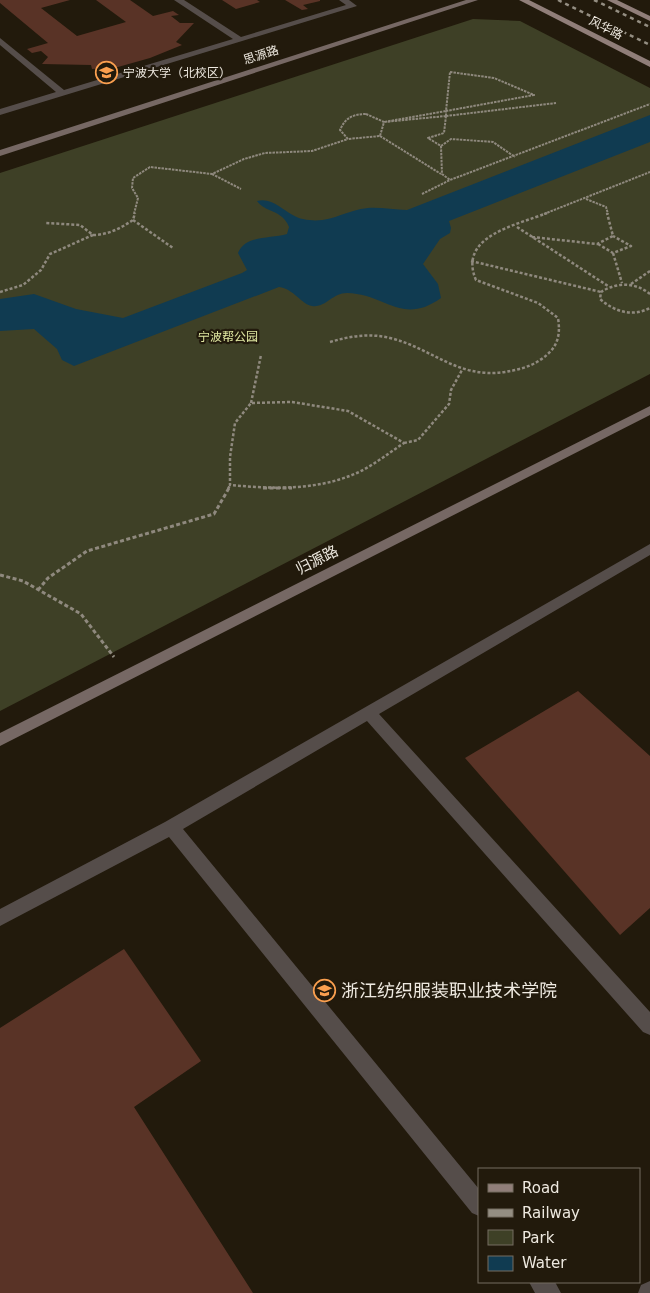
<svg xmlns="http://www.w3.org/2000/svg" width="650" height="1293" font-family="'DejaVu Sans','Noto Sans SC',sans-serif">
	<style>
		.green { fill: #3e4026 }
		.water { fill: #103b51 }
		.building { fill: #593326 }
		.lines { fill: none; stroke-linecap: round; stroke-linejoin: round }
		.path-far2 { stroke: #8f897e; stroke-width: 2; stroke-dasharray: 2.5 1; stroke-linecap: butt }
		.path-far1 { stroke: #8f897e; stroke-width: 2.5; stroke-dasharray: 3 2; stroke-linecap: butt }
		.path { stroke: #8f897e; stroke-width: 3; stroke-dasharray: 4 2.5; stroke-linecap: butt }
		.lane { fill: #554d4a; fill-rule: evenodd }
		.secondary { fill: #766864; fill-rule: evenodd }
		.primary { fill: #907e79; fill-rule: evenodd }
		.rail { stroke: #948e82; stroke-width: 2.5; stroke-dasharray: 4 4; stroke-linecap: butt }
		.labels { text-anchor: middle; dominant-baseline: central; stroke-width: 4.5; stroke-linejoin: round; paint-order: stroke }
		.far-street-label { font-size: 12px; fill: #eee9e0; stroke: #221a0c }
		.far-poi-label { font-size: 12px; fill: #eee9e0; stroke: #221a0c; text-anchor: start }
		.far-park-label { font-size: 12px; fill: #e0e7a1; stroke: #221a0c }
		.street-label { font-size: 15px; fill: #eee9e0; stroke: #221a0c }
		.near-poi-label { font-size: 18px; fill: #eee9e0; stroke: #221a0c; text-anchor: start }
	</style>
	<rect width="100%" height="100%" fill="#221a0c"/>
	<!-- green -->
	<path class="green" d="M 473,19 L 520,21 L 650,88 L 650,374 L 0,711 L 0,173 Z"/>
	<!-- water -->
	<path class="water" d="M 650,115 L 650,142 L 449,221 L 451,228 L 450,233 L 440,239 L 423,264 L 438,284 L 441,298 C 402,326 386,294 347,293 C 332,293 326,308 312,306 C 301,304 294,289 279,287 L 74,366 L 62,360 L 57,349 L 34,329 L 0,331 L 0,299 L 34,294 L 76,309 L 123,318 L 242,273 L 247,270 L 238,253 C 245,235 270,239 287,234 L 289,227 C 282,209 265,213 257,201 C 274,196 287,216 303,219 C 330,225 344,210 368,208 C 380,207 394,210 407,210 Z"/>
	<!-- building -->
	<path class="building" d="M 0,0 L 70,0 L 41,8 L 77,36 L 126,22 L 96,0 L 130,0 L 153,16 L 173,11 L 179,15 L 171,16 L 180,23 L 194,23 L 176,42 L 182,45 L 150,58 L 118,67 L 92,69 L 91,65 L 42,64 L 48,57 L 41,51 L 32,53 L 27,49 L 48,43 L 0,3 Z
		M 222,0 L 257,0 L 260,2 L 236,9 Z
		M 285,0 L 320,0 L 320,1 L 303,5 L 308,9 L 302,10 Z
		M 578,691 L 650,756 L 650,908 L 620,935 L 465,758 Z
		M 124,949 L 201,1061 L 134,1107 L 253,1293 L 0,1293 L 0,1028 Z"/>
	<g class="lines">
		<!-- path-far2 -->
		<path class="path-far2" d="M 450,72 L 494,78 L 534,95 L 446,111 Z
			M 366,114 L 384,122 L 380,136 L 348,139 L 340,130 C 345,118 353,114 366,114 Z
			M 446,116 L 444,133 L 428,138 L 441,146 L 442,174 L 450,180
			M 446,116 L 384,122 L 446,111
			M 446,116 L 446,111
			M 446,116 L 556,103
			M 380,136 L 441,174
			M 441,146 L 451,139 L 493,142 L 515,157
			M 212,174 L 241,189
			M 422,194 L 450,180 L 650,104
			M 586,199 L 606,207 L 608,214
			M 134,214 L 138,198 L 132,188 L 133,178 L 150,167 L 212,174 L 244,159 L 265,153 L 312,151 L 348,139
			M 544,214 L 650,172"/>
		<!-- path-far1 -->
		<path class="path-far1" d="M 133,220 L 173,248
			M 517,227 L 608,286
			M 93,235 C 108,235 121,228 133,220 L 135,213
			M 532,237 L 597,244 L 613,236 L 607,213
			M 598,244 L 613,253 L 631,246 L 613,236
			M 613,253 L 622,283
			M 471,261 L 601,292
			M 631,284 L 650,271
			M 0,292 L 23,285 L 41,270 L 50,254 L 93,235 L 80,225 L 46,223
			M 650,294 C 635,282 617,282 601,292 L 600,299 C 615,312 632,317 650,308
			M 330,342 C 350,336 370,333 390,338 C 432,348 457,379 505,372 C 517,370 530,367 540,360 C 557,349 561,337 558,318 L 538,303 L 476,280 C 457,236 517,225 547,213
			M 292,402 L 348,411 L 404,443 C 389,453 375,464 359,472 C 318,491 273,489 230,485 L 230,457 L 235,423 L 251,403 Z
			M 251,403 L 261,355
			M 404,443 L 418,440 L 449,404 L 451,390 L 462,370
			M 228,489 L 230,485"/>
		<!-- path -->
		<path class="path" d="M 263,488 L 292,488
			M 0,575 L 23,581 L 81,614 L 114,657
			M 38,590 L 48,578 L 87,551 L 214,514 L 229,488"/>
		<!-- lane -->
		<path class="lane" d="M 174,0 L 184,0 L 241,37 L 346,5 L 339,0 L 349,0 L 357,6 L 0,115 L 0,109 L 56,92 L 0,45 L 0,38 L 64,90 L 233,39 Z
			M 650,544 L 650,555 L 379,714 L 650,1012 L 650,1035 L 643,1032 L 367,721 L 183,829 L 479,1189 L 479,1216 L 472,1213 L 169,837 L 0,926 L 0,909 L 165,822 Z
			M 650,1281 L 650,1293 L 638,1293 L 641,1285 Z
			M 529,1282 L 555,1282 L 561,1293 L 535,1293 Z"/>
		<!-- secondary -->
		<path class="secondary" d="M 466,0 L 478,0 L 0,156 L 0,150 Z
			M 650,406 L 650,415 L 0,746 L 0,733 Z"/>
		<!-- primary -->
		<path class="primary" d="M 519,0 L 529,0 L 650,61 L 650,67 Z
			M 607,0 L 617,0 L 650,16 L 650,21 Z"/>
		<!-- rail -->
		<path class="rail" d="M 558,0 L 650,45
			M 594,0 L 650,27"/>
	</g>
	<!-- icons -->
	<defs>
		<symbol id="university-ring" viewBox="-11 -11 22 22"><circle r="9.5" fill="#221a0c" stroke="#fa9f4f" stroke-width="1.5"/><path d="M0-5L7-2L0 1L-7-2ZM-4 1L0 2.5L4 1V4Q0 6-4 4Z" fill="#fa9f4f"/></symbol>
	</defs>
	<g fill-rule="evenodd">
		<use href="#university-ring" x="94" y="60" width="25" height="25"/>
		<use href="#university-ring" x="312" y="978" width="25" height="25"/>
	</g>
	<g class="labels">
		<!-- far-street labels -->
		<g class="far-street-label">
			<text transform="translate(606 28) rotate(27)">风华路</text>
			<text transform="translate(261 55) rotate(-18)">思源路</text>
		</g>
		<!-- far-poi labels -->
		<g class="far-poi-label">
			<text x="123" y="73">宁波大学（北校区）</text>
		</g>
		<!-- far-park labels -->
		<g class="far-park-label">
			<text x="228" y="337">宁波帮公园</text>
		</g>
		<!-- street labels -->
		<g class="street-label">
			<text transform="translate(317 560) rotate(-27)">归源路</text>
		</g>
		<!-- near-poi labels -->
		<g class="near-poi-label">
			<text x="341" y="990">浙江纺织服装职业技术学院</text>
		</g>
	</g>
	<!-- legend -->
	<rect x="478" y="1168" width="162" height="115" fill="#221a0c" stroke="#746d61"/>
	<rect x="488" y="1184" width="25" height="8" fill="#907e79" stroke="#746d61"/>
	<text x="522" y="1193" font-size="15" fill="#eee9e0">Road</text>
	<rect x="488" y="1209" width="25" height="8" fill="#948e82" stroke="#746d61"/>
	<text x="522" y="1218" font-size="15" fill="#eee9e0">Railway</text>
	<rect x="488" y="1230" width="25" height="15" fill="#3e4026" stroke="#746d61"/>
	<text x="522" y="1243" font-size="15" fill="#eee9e0">Park</text>
	<rect x="488" y="1256" width="25" height="15" fill="#103b51" stroke="#746d61"/>
	<text x="522" y="1268" font-size="15" fill="#eee9e0">Water</text>
</svg>
